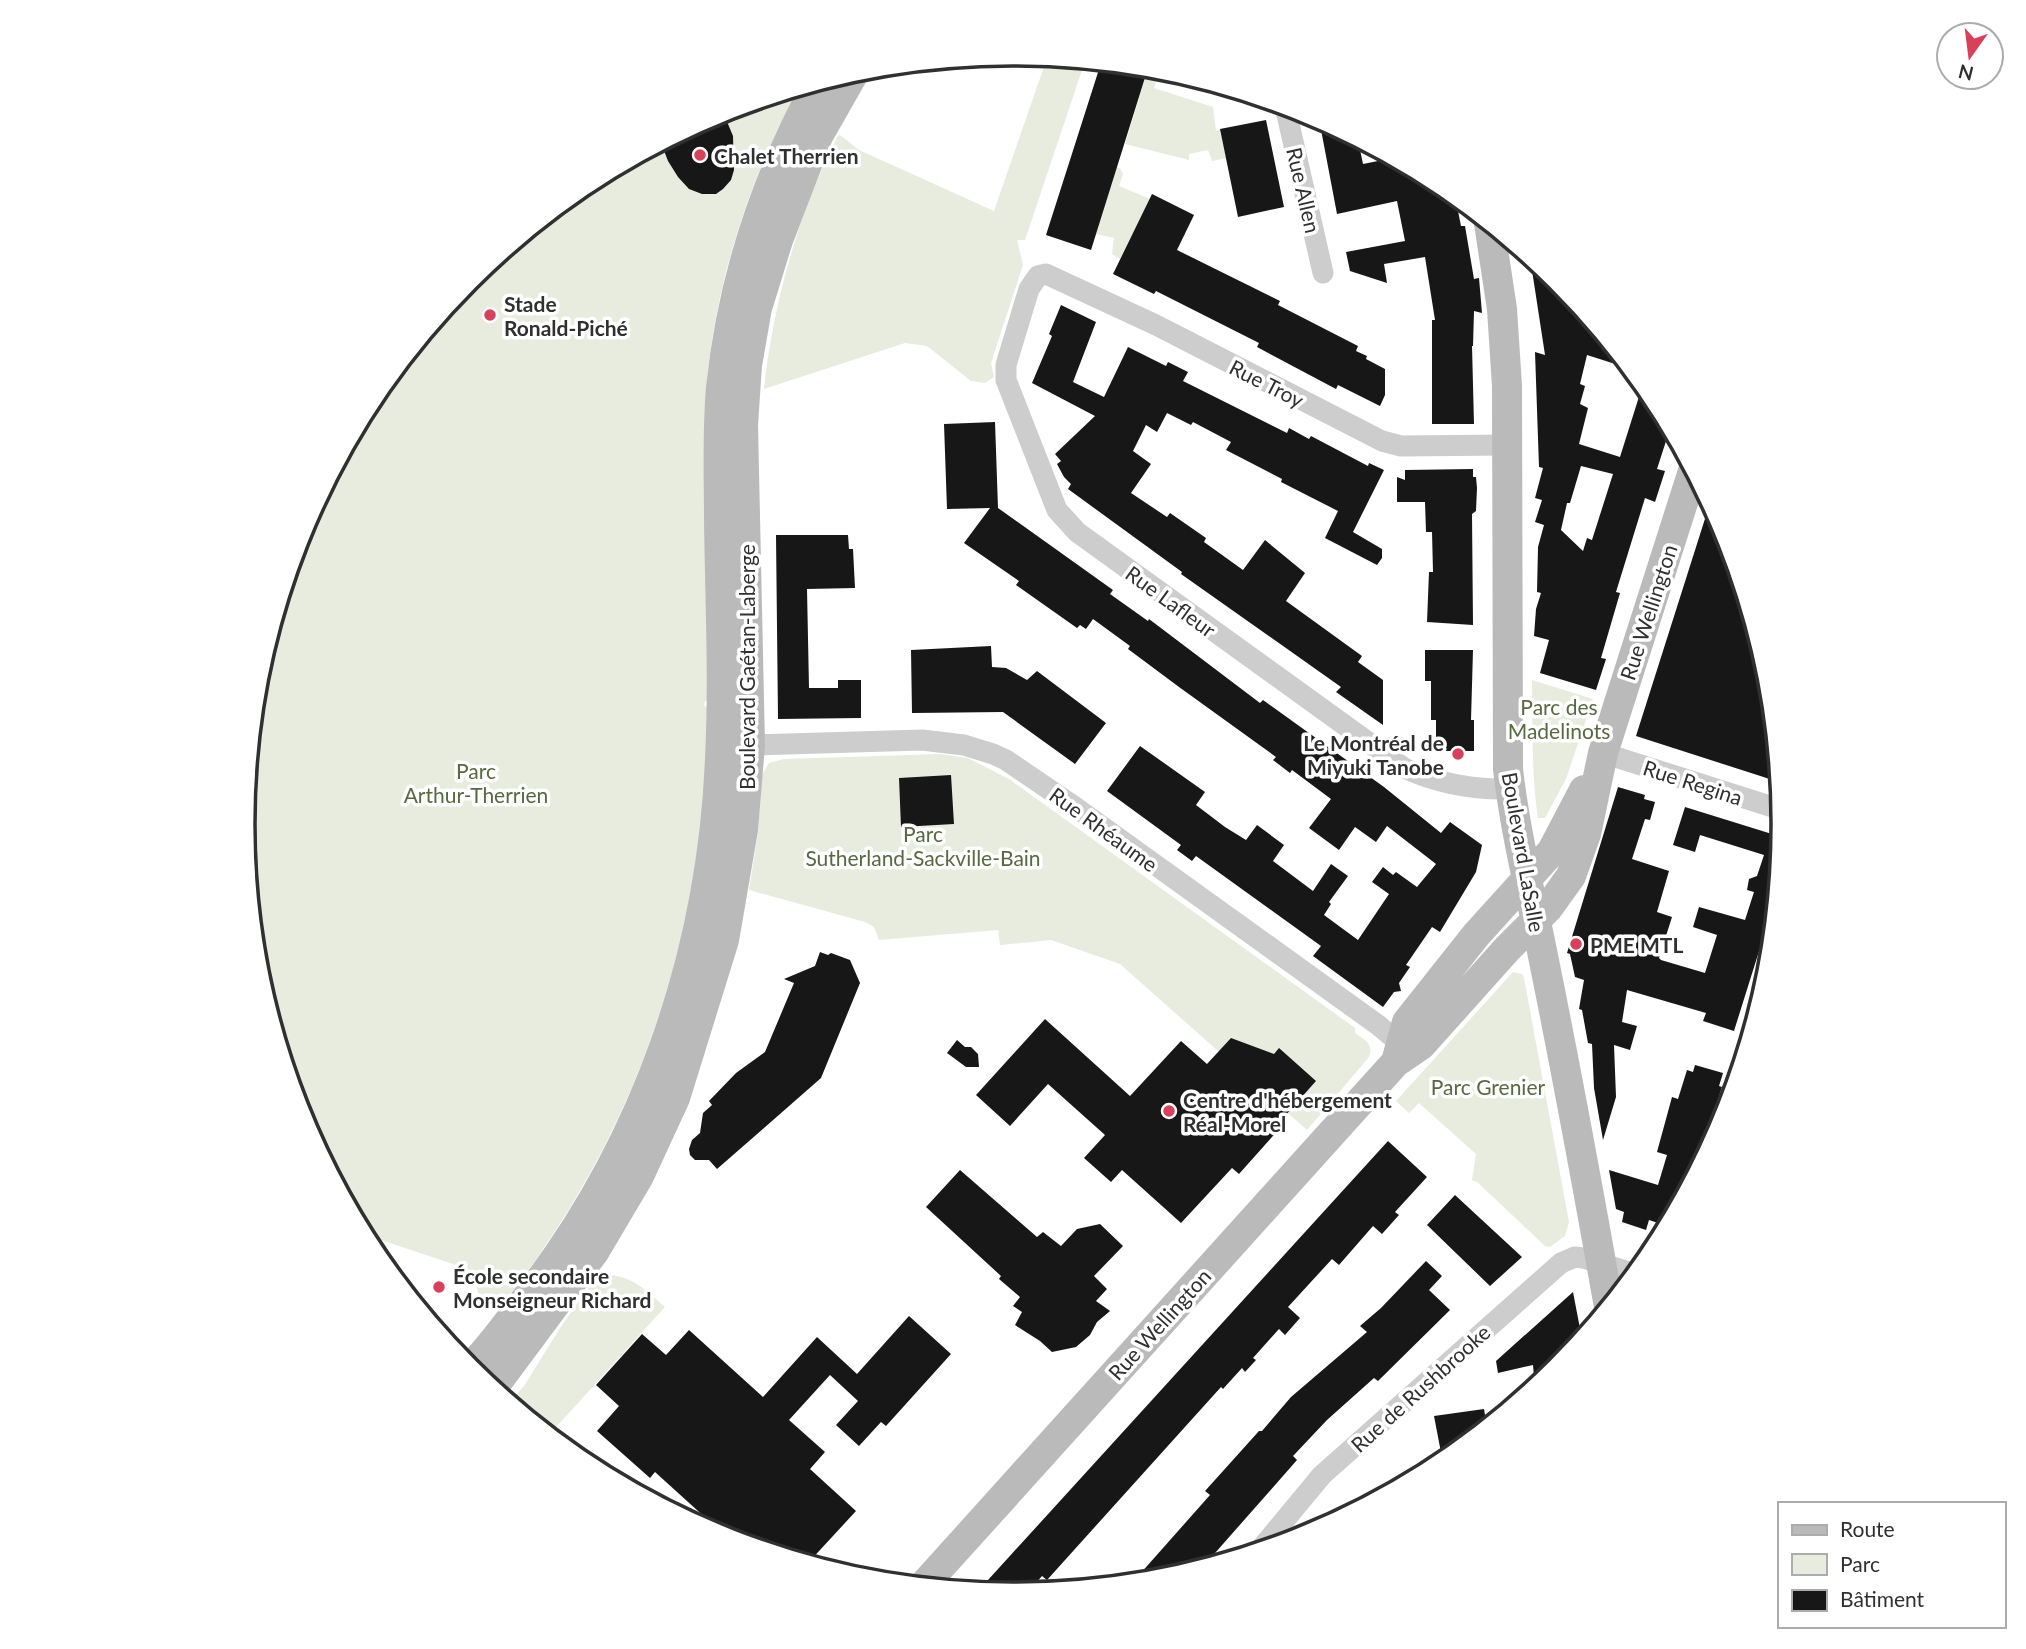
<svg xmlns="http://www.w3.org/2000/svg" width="2026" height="1649" font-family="Lato,sans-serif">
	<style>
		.green { fill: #e7ecdf }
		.building { fill: #171717; fill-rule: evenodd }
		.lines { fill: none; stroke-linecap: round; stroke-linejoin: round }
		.minor { stroke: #cdcdcd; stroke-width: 21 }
		.secondary { stroke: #bababa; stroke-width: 30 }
		.poi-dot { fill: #d94059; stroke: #fff; stroke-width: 2.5 }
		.labels { text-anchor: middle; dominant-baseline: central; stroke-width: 7; stroke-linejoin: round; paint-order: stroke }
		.poi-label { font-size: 21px; font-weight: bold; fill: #303030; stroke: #fff; text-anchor: start }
		.street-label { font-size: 21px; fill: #303030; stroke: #fff }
		.park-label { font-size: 21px; fill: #576940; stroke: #fff }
		.rim { fill: none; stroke: #303030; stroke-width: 3.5 }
	</style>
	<rect width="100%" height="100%" fill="#fff"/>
	<!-- green -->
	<path class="green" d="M 1047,58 L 1085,61 L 1025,240 L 1017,240 L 1023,265 L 991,363 L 994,377 L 985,383 L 971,381 L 927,346 L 905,343 L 764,389 C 774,300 797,218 837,137 L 840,135 L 859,150 L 994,211 Z
		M 1148,68 L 1159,71 L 1154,88 L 1213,107 L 1216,131 L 1220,129 L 1226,158 L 1212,161 L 1208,150 L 1189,154 L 1189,160 L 1125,144 Z
		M 798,89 C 751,177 719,271 708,371 C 702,420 704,470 705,520 C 706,580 707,640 708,701 L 705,701 L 704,706 L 708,707 C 707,928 639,1133 501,1306 L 478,1293 L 476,1282 L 462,1267 L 363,1234 L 301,1119 L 257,974 L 243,824 L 258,674 L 302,529 L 373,396 L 469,280 L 585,184 L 719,113 Z
		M 1115,167 L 1120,168 L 1123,174 L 1119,186 L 1150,199 L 1120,259 L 1112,254 L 1114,238 L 1096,234 Z
		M 1532,680 L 1593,699 L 1566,779 L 1545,818 L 1538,818 C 1531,772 1533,727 1532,680 Z
		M 940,754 L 968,758 L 1009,779 L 1355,1028 L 1355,1033 C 1365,1040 1374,1044 1369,1057 L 1307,1130 L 1120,964 L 1051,940 L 1000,945 L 998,930 L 879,940 L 874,927 L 865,922 L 749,890 L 758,833 L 762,775 L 769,763 L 784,759 Z
		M 1513,972 L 1522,974 L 1524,978 L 1569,1222 L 1565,1236 L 1550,1247 L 1545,1246 L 1477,1182 L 1472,1180 L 1476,1154 L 1419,1103 L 1409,1113 L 1396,1101 Z
		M 598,1274 C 632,1275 641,1286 665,1307 L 549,1435 L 509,1403 L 524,1386 L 560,1328 Z"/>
	<!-- building -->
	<path class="building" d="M 1101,63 L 1148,68 L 1091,250 L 1046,235 Z
		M 723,112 L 733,136 L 734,170 L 731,180 L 723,189 L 716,194 L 702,194 L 689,189 L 678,177 L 668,161 L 661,143 Z
		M 1319,119 L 1358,140 L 1363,164 L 1393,158 L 1441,184 L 1455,196 L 1461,226 L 1465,226 L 1474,279 L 1479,278 L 1482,313 L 1474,311 L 1473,346 L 1472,346 L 1474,424 L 1432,424 L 1432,320 L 1435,320 L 1425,257 L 1384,264 L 1387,283 L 1350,271 L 1346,252 L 1405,241 L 1397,201 L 1337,214 Z
		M 1266,120 L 1284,207 L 1238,217 L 1220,129 Z
		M 1152,194 L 1194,215 L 1177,250 L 1280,301 L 1278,305 L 1358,346 L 1356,351 L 1367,356 L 1366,359 L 1385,369 L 1385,395 L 1380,406 L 1338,385 L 1336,389 L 1257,347 L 1259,343 L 1156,291 L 1154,294 L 1113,274 Z
		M 1530,257 L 1558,280 L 1631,369 L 1587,355 L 1580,384 L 1585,386 L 1580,404 L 1588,408 L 1579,444 L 1620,457 L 1643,384 L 1654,397 L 1677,441 L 1667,438 L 1657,469 L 1665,471 L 1655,502 L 1645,498 L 1616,592 L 1620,593 L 1601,658 L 1606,659 L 1596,690 L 1540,673 L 1549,640 L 1534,636 L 1536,609 L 1541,593 L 1537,592 L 1538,547 L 1544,525 L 1535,522 L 1542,500 L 1535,498 L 1543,468 L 1539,467 L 1535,352 L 1545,355 ZM 1581,466 L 1613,474 L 1592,540 L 1587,538 L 1583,551 L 1561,530 L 1567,503 L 1570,503 Z
		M 1061,305 L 1096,322 L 1073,382 L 1104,397 L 1128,347 L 1166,366 L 1168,362 L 1188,372 L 1183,381 L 1287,433 L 1289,428 L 1309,439 L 1311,436 L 1368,466 L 1369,463 L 1384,470 L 1353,532 L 1382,549 L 1382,558 L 1377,565 L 1325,538 L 1338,511 L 1281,482 L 1282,479 L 1226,450 L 1231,442 L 1193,422 L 1191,425 L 1167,413 L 1157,432 L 1146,425 L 1133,451 L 1151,464 L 1131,493 L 1167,517 L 1170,513 L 1206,538 L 1204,542 L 1243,570 L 1265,540 L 1305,573 L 1286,601 L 1362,656 L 1358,662 L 1383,680 L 1383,725 L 1336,692 L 1341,687 L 1181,574 L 1182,572 L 1068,489 L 1071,484 L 1064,477 L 1057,464 L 1061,461 L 1055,454 L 1095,416 L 1032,383 L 1052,336 L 1049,334 Z
		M 995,422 L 998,508 L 1113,590 L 1110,594 L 1148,621 L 1149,619 L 1260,703 L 1263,700 L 1384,787 L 1441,833 L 1450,822 L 1482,845 L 1476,872 L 1440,932 L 1432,927 L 1406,965 L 1410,967 L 1399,983 L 1401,991 L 1394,992 L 1383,1007 L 1313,956 L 1321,946 L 1196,856 L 1192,861 L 1177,850 L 1181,845 L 1107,791 L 1140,746 L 1205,792 L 1196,805 L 1225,827 L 1246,840 L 1257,825 L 1284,845 L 1273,861 L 1313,891 L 1331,864 L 1348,876 L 1329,902 L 1331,904 L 1324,915 L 1358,940 L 1389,894 L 1372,882 L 1383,867 L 1393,875 L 1396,872 L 1417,887 L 1436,864 L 1387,826 L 1376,842 L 1355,827 L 1339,850 L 1309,828 L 1331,799 L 1292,770 L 1290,773 L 1273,760 L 1276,757 L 1179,687 L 1128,649 L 1130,646 L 1093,619 L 1086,629 L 1080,625 L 1077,628 L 1016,585 L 1019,581 L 964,543 L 990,508 L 947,509 L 944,424 Z
		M 1473,469 L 1473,477 L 1476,477 L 1477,488 L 1476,511 L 1472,514 L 1473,625 L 1427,622 L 1429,572 L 1433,572 L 1432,532 L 1426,532 L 1425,502 L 1397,502 L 1397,477 L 1405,480 L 1405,470 Z
		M 1710,503 L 1725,530 L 1740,582 L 1735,598 L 1744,600 L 1741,610 L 1750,613 L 1769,675 L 1779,782 L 1636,736 Z
		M 776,535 L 848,535 L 849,549 L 853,549 L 855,588 L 807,589 L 809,688 L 838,688 L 838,680 L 861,680 L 861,718 L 778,719 Z
		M 991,646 L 992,667 L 1006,668 L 1027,680 L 1037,671 L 1106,723 L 1075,764 L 1003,712 L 912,713 L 911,650 Z
		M 1425,650 L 1473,650 L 1471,720 L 1474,720 L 1474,751 L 1436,751 L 1436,720 L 1431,720 L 1431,681 L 1425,681 Z
		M 951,775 L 954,824 L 901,827 L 899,778 Z
		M 1618,787 L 1645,795 L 1644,799 L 1655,802 L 1650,820 L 1645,819 L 1632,859 L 1669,871 L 1657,912 L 1672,917 L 1659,958 L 1661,960 L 1705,973 L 1717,935 L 1693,927 L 1699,907 L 1745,920 L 1754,892 L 1747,890 L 1749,879 L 1757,876 L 1764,855 L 1700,835 L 1695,852 L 1673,845 L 1685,807 L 1782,837 L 1773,929 L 1768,928 L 1760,948 L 1734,1031 L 1703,1021 L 1706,1013 L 1627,990 L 1622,1022 L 1637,1026 L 1630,1050 L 1614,1045 L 1616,1097 L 1603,1140 L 1594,1088 L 1592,1044 L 1588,1043 L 1582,1010 L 1579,1009 L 1584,980 L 1575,977 L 1570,954 L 1567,953 Z
		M 820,952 L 828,955 L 831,953 L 850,960 L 860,983 L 821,1078 L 717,1169 L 709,1160 L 695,1160 L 690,1155 L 689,1149 L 692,1140 L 700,1133 L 703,1113 L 712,1105 L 709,1101 L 736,1073 L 765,1052 L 794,983 L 784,979 L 815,966 Z
		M 1045,1019 L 1130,1096 L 1181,1041 L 1207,1064 L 1231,1038 L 1274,1054 L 1279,1048 L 1316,1081 L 1276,1126 L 1279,1129 L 1239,1174 L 1232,1168 L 1181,1223 L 1122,1170 L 1111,1182 L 1084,1158 L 1105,1135 L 1048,1084 L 1010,1126 L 976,1095 Z
		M 957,1040 L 965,1047 L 971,1047 L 978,1054 L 979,1067 L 966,1067 L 947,1053 Z
		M 1695,1065 L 1723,1073 L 1719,1086 L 1722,1087 L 1719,1096 L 1721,1097 L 1712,1132 L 1707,1131 L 1694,1156 L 1697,1158 L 1684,1196 L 1667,1226 L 1649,1220 L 1646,1230 L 1622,1222 L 1624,1212 L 1616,1209 L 1609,1170 L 1658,1185 L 1667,1155 L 1657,1152 L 1672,1097 L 1678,1099 L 1687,1070 L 1693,1072 Z
		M 1388,1141 L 1427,1177 L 1395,1212 L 1399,1215 L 1382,1234 L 1373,1226 L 1339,1265 L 1332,1259 L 1288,1307 L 1300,1318 L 1285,1335 L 1279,1329 L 1253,1358 L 1256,1360 L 1245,1372 L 1242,1368 L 1223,1389 L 1221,1387 L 1047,1580 L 1042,1576 L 1027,1593 L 1013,1595 L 978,1591 Z
		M 960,1170 L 1037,1237 L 1043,1232 L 1061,1246 L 1077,1229 L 1100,1224 L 1123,1246 L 1094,1276 L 1107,1289 L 1096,1301 L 1110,1311 L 1097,1322 L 1090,1335 L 1076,1347 L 1052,1352 L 1040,1341 L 1015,1325 L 1022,1312 L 1013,1306 L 1020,1297 L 999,1279 L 1001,1276 L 926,1207 Z
		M 1455,1195 L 1522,1257 L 1490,1286 L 1427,1225 Z
		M 1426,1261 L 1442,1276 L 1429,1290 L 1450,1310 L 1378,1381 L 1374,1378 L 1327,1420 L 1293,1456 L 1297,1460 L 1201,1569 L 1163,1580 L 1132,1583 L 1210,1495 L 1205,1491 L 1259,1431 L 1262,1431 L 1291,1397 L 1367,1332 L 1360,1326 L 1381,1308 Z
		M 1573,1292 L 1582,1339 L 1557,1369 L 1535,1387 L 1533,1365 L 1498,1373 L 1496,1361 Z
		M 909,1316 L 951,1354 L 886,1426 L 881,1422 L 859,1446 L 836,1425 L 858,1401 L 830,1375 L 789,1420 L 825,1452 L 810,1469 L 856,1511 L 808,1563 L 730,1540 L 655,1472 L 650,1478 L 597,1431 L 619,1406 L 596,1385 L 642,1334 L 666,1355 L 689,1330 L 763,1397 L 817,1337 L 857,1374 Z
		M 1484,1409 L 1487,1427 L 1443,1463 L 1434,1416 Z"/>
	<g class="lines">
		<!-- minor -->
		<path class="minor" d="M 1285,106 L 1323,273
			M 1507,445 L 1401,446 L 1382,441 L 1156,325 L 1046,274 L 1038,276 L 1029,289 L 1006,365 L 1006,380 L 1057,510 L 1077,532 L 1404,768 C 1439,784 1472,790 1510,789
			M 750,745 L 922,740 L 964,745 L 993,754 L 1006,760 L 1075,807 L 1378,1025 L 1409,1051
			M 1603,753 L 1782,810
			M 1259,1551 L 1322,1475 L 1561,1263 L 1575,1257 L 1583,1258 L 1636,1274"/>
		<!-- secondary -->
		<path class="secondary" d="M 1489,223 L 1502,309 L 1507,386 L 1508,769 C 1515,831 1530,890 1542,951 C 1566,1069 1588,1188 1609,1307
			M 1396,1062 L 1407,1022 L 1476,935 L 1552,851 L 1584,790
			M 469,1369 C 490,1348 507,1324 525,1300 C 646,1146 712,954 720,759 C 724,679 720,599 719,519 C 719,476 717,431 721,388 C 732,280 766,178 818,83
			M 492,1389 L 594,1252 L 639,1176 L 675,1098 L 724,940 L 743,830 L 750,745 L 743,425 L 747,365 L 757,308 L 778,240 L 818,136 L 855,71
			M 923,1586 L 1396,1062 L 1421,1045 L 1507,949 L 1548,908 L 1571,876 L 1586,834 L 1603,753 L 1693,471"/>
	</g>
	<!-- markers -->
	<g class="poi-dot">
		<circle cx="700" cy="155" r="7"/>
		<circle cx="490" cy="315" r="7"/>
		<circle cx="1458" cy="754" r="7"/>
		<circle cx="1576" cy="944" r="7"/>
		<circle cx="1169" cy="1111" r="7"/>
		<circle cx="439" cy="1287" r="7"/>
	</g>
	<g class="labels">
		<!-- poi labels -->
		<g class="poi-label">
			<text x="714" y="155">Chalet Therrien</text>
			<text x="504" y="303">Stade<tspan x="504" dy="24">Ronald-Piché</tspan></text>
			<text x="1444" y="742" text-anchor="end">Le Montréal de<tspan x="1444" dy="24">Miyuki Tanobe</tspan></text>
			<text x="1590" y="944">PME MTL</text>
			<text x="1183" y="1099">Centre d'hébergement<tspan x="1183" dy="24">Réal-Morel</tspan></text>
			<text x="453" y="1275">École secondaire<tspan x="453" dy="24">Monseigneur Richard</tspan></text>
		</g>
		<!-- street labels -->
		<g class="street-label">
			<text transform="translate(1304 190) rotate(77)">Rue Allen</text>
			<text transform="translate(1267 383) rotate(27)">Rue Troy</text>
			<text transform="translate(1171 601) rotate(36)">Rue Lafleur</text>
			<text transform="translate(1648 612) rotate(-72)">Rue Wellington</text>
			<text transform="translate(746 667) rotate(-90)">Boulevard Gaétan-Laberge</text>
			<text transform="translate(1693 782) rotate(18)">Rue Regina</text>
			<text transform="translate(1104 829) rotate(36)">Rue Rhéaume</text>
			<text transform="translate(1524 852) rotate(80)">Boulevard LaSalle</text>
			<text transform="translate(1159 1324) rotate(-48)">Rue Wellington</text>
			<text transform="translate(1420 1388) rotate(-42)">Rue de Rushbrooke</text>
		</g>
		<!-- park labels -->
		<g class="park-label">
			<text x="1559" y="706">Parc des<tspan x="1559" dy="24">Madelinots</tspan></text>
			<text x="476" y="770">Parc<tspan x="476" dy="24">Arthur-Therrien</tspan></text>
			<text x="923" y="833">Parc<tspan x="923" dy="24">Sutherland-Sackville-Bain</tspan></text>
			<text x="1488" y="1086">Parc Grenier</text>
		</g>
	</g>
	<!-- crop -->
	<path d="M0 0H2026V1649H0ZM255 824a758 758 0 1 1 1516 0a758 758 0 1 1-1516 0Z" fill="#fff" fill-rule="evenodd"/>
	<path class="rim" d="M255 824a758 758 0 1 1 1516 0a758 758 0 1 1-1516 0Z"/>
	<!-- legend -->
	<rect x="1778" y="1502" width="228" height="126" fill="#ffffff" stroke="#acacac" stroke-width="2"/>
	<rect x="1792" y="1525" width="35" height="10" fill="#bababa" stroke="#acacac" stroke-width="2"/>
	<text x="1840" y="1537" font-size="21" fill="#303030">Route</text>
	<rect x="1792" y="1554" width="35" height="21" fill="#e7ecdf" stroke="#acacac" stroke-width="2"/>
	<text x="1840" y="1572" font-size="21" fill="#303030">Parc</text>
	<rect x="1792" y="1590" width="35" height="21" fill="#171717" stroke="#acacac" stroke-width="2"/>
	<text x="1840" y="1607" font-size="21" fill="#303030">Bâtiment</text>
	<!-- north arrow -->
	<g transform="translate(1970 56) rotate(194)"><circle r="33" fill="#ffffff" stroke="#acacac" stroke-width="2"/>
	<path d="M0-5L12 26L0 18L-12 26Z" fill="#d94059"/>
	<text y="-10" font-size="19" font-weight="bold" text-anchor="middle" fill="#303030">N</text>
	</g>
</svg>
